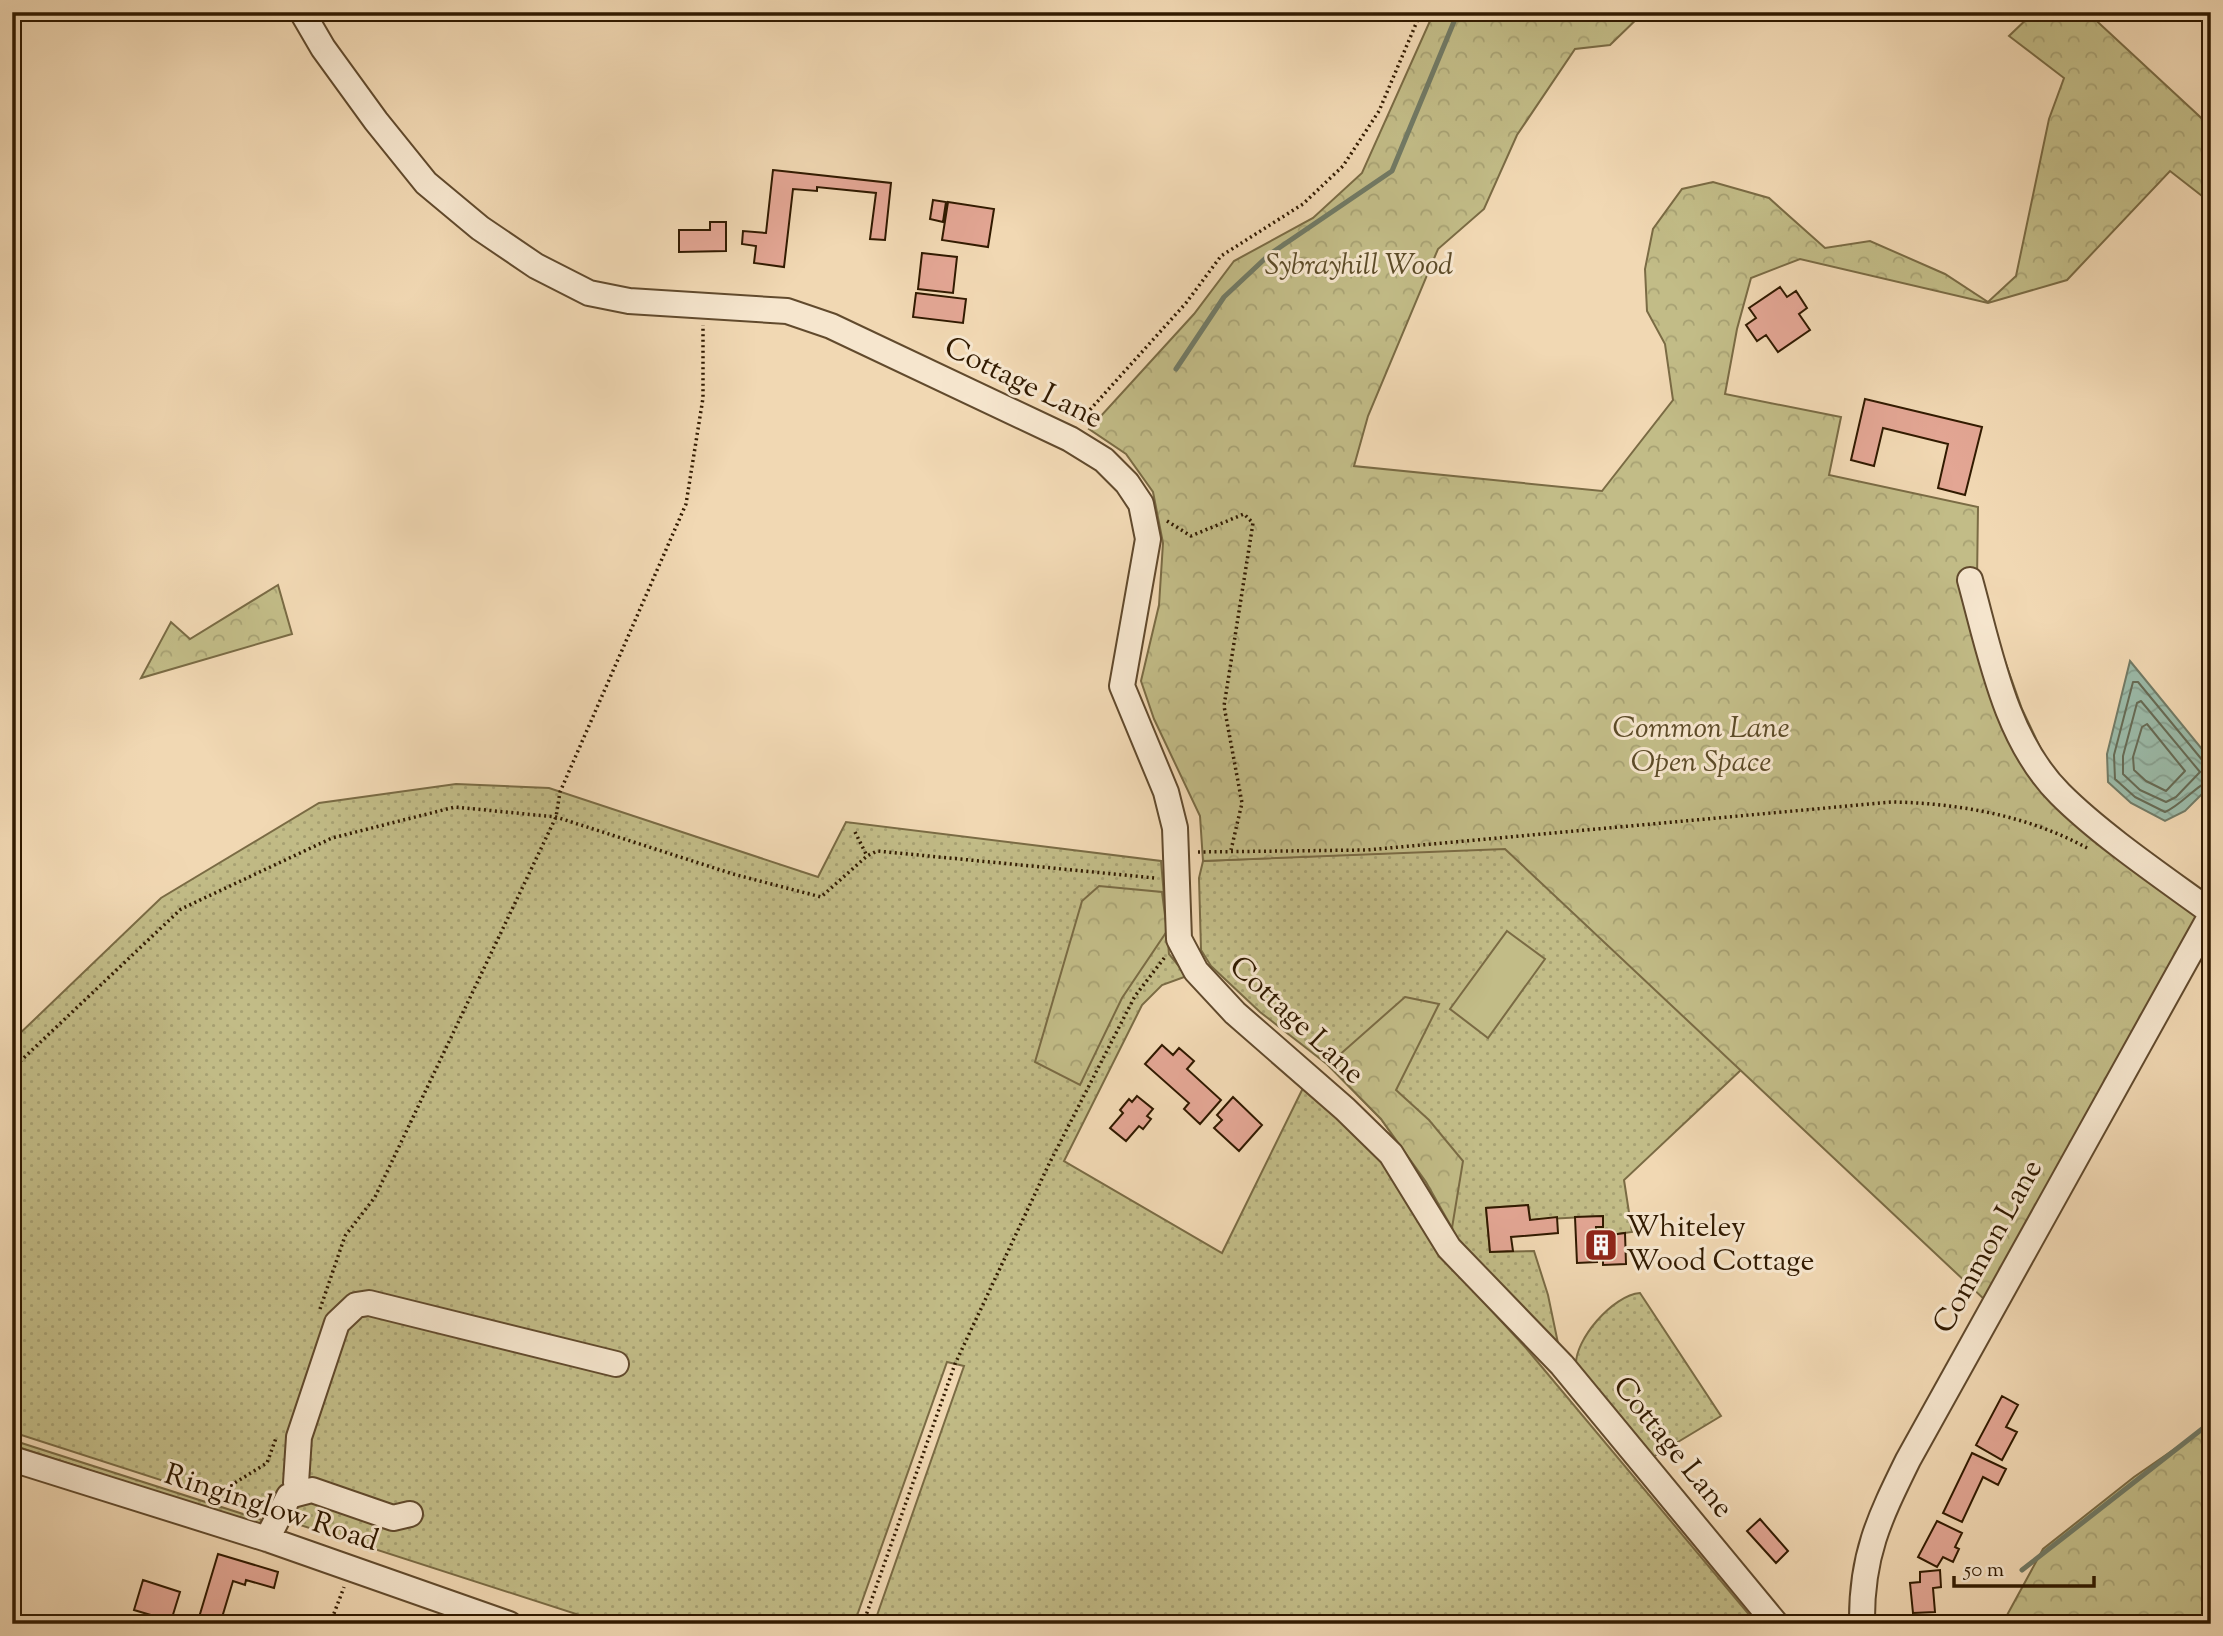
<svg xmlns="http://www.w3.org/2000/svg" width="2223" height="1636" font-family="'Sorts Mill Goudy',serif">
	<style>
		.grass { fill: url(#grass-dots); stroke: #7a6b44; stroke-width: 2 }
		.forest { fill: url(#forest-crowns); stroke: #7a6b44; stroke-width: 2 }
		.pitch { fill: #c2bc87; stroke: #7a6b44; stroke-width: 2 }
		.water { fill: url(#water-waves); stroke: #717a65; stroke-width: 2 }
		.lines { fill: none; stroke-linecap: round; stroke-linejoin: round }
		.shore { stroke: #666a54; stroke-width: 2 }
		.stream { stroke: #717a65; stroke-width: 5 }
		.building { fill: #e3a694; stroke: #311a00; stroke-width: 2 }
		.minor-casing { stroke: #614a2d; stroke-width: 28 }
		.path { stroke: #311a00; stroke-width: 3.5; stroke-dasharray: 2 3.5; stroke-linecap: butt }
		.minor { stroke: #f6e6ce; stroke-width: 24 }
		.labels { text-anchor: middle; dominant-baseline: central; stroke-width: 6; stroke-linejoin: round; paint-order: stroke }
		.park-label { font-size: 30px; font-style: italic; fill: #5c4b28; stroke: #f6e6ce }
		.street-label { font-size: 30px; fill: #311a00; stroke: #f6e6ce }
		.poi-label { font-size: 30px; fill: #311a00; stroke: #f6e6ce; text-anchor: start }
	</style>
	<defs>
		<pattern id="grass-dots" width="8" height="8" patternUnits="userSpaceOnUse" patternTransform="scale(1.75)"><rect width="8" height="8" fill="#c2bc87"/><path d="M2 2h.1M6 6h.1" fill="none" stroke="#a7a173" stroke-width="1.8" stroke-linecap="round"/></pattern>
		<pattern id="forest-crowns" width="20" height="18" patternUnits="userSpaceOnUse" patternTransform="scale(1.75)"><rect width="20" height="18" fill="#c2bc87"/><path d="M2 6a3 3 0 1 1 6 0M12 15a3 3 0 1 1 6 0" fill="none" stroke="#a7a173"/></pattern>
		<pattern id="water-waves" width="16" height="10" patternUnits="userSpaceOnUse" patternTransform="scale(1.75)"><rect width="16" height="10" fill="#9bbaa8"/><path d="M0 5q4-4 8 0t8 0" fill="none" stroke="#869f8f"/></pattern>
	</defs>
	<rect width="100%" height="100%" fill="#f1d8b3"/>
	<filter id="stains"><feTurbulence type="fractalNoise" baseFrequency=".00286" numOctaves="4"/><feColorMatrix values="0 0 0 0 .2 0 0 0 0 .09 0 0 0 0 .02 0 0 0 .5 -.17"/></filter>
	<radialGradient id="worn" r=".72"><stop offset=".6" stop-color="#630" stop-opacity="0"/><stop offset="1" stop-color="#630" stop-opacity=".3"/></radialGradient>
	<!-- grass -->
	<path class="grass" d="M 456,784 L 549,788 L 818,877 L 846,822 L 1161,861 L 1169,954 L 1187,976 L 1162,985 L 1142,1005 L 1064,1161 L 1222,1253 L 1304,1086 L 1380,1158 L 1443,1258 L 1526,1348 L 1757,1624 L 874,1624 L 964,1366 L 947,1362 L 854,1624 L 607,1624 L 12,1432 L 12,1041 L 161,898 L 319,803 Z
		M 1505,848 L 1742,1069 L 1624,1180 L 1632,1232 L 1596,1237 L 1596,1227 L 1603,1226 L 1602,1216 L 1530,1220 L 1528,1205 L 1486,1208 L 1490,1252 L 1534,1251 L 1548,1295 L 1559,1348 L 1464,1252 L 1426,1182 L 1381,1119 L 1328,1065 L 1260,1012 L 1211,966 L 1201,950 L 1199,878 L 1203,861 Z
		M 1640,1293 L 1721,1416 L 1653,1457 L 1576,1366 C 1574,1340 1613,1295 1640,1293 Z
		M 12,1440 L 262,1520 L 258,1525 L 12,1445 Z"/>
	<!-- forest -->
	<path class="forest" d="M 1434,12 L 1644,12 L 1610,45 L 1575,49 L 1517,135 L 1484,209 L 1438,249 L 1368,416 L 1354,466 L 1602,491 L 1673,400 L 1665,344 L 1647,311 L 1645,269 L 1653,229 L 1682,189 L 1713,182 L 1769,198 L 1825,248 L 1870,241 L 1945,274 L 1988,302 L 2016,276 L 2049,119 L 2064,78 L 2009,36 L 2034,12 L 2087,12 L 2211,127 L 2211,203 L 2170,171 L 2067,280 L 1988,303 L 1800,259 L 1751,278 L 1737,329 L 1725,394 L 1841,417 L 1829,475 L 1978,507 L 1977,582 L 2022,709 L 2072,815 L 2206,912 L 1986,1301 L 1505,849 L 1203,861 L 1200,816 L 1154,719 L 1141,681 L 1159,605 L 1163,543 L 1153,492 L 1126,454 L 1089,429 L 1194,314 L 1234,261 L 1313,218 L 1362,173 Z
		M 278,585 L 292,634 L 141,678 L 171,622 L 190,639 Z
		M 1099,886 L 1162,892 L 1167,931 L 1122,998 L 1080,1085 L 1035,1062 L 1082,901 Z
		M 1405,997 L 1439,1004 L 1396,1090 L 1429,1120 L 1463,1161 L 1452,1228 L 1426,1182 L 1381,1119 L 1328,1065 Z
		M 2211,1424 L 2211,1624 L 1928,1624 L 2006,1617 L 2043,1549 L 2134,1477 Z"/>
	<!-- pitch -->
	<path class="pitch" d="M 1507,931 L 1545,959 L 1488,1038 L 1450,1009 Z"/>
	<!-- water -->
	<path class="water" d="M 2130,661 L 2211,760 L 2211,785 L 2185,811 L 2165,821 L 2131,803 L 2108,782 L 2107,754 Z"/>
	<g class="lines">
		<!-- shore -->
		<path class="shore" d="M 2141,701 L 2200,772 L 2176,797 L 2166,802 L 2140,790 L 2123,774 L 2123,756 L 2137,703 Z
			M 2147,724 L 2185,771 L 2166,791 L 2146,781 L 2134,770 L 2133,757 L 2142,727 Z
			M 2211,764 L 2203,761 L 2138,682 L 2133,682 L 2114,755 L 2115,779 L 2135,797 L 2165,812 C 2182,805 2198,783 2211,781"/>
		<!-- stream -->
		<path class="stream" d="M 1176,369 L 1224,297 L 1270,254 L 1392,171 L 1458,12
			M 2022,1570 L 2211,1422"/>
	</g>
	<!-- building -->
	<path class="building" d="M 773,170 L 891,183 L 885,240 L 870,239 L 876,193 L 817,187 L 817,191 L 793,189 L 784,267 L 754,263 L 756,246 L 742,244 L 743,231 L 766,233 Z
		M 933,200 L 946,202 L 943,222 L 930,219 Z
		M 948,202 L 994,209 L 988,247 L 942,240 Z
		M 710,222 L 726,222 L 726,251 L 679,252 L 679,230 L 710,230 Z
		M 922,253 L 957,257 L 953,293 L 918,289 Z
		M 1780,287 L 1787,297 L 1796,291 L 1807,308 L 1799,314 L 1810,330 L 1778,352 L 1766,335 L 1757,341 L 1746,325 L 1756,318 L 1749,308 Z
		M 916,293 L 966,299 L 963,323 L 913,317 Z
		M 1865,399 L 1982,427 L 1965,495 L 1938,488 L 1948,444 L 1883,428 L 1874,466 L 1851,460 Z
		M 1162,1045 L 1173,1055 L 1179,1048 L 1194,1061 L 1187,1069 L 1221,1100 L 1200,1124 L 1184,1109 L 1189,1103 L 1145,1064 Z
		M 1137,1096 L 1153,1109 L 1147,1116 L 1151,1119 L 1143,1129 L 1139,1126 L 1126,1141 L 1110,1128 L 1123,1113 L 1120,1110 L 1129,1099 L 1132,1102 Z
		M 1233,1097 L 1262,1125 L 1239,1151 L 1214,1128 L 1222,1120 L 1217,1115 Z
		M 1528,1205 L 1530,1220 L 1557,1217 L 1558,1233 L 1511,1237 L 1513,1251 L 1490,1252 L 1486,1208 Z
		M 1603,1216 L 1603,1227 L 1596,1227 L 1596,1237 L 1625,1233 L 1626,1264 L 1603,1265 L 1603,1252 L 1597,1252 L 1597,1262 L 1577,1263 L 1575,1217 Z
		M 2002,1396 L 2018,1405 L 2006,1427 L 2017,1432 L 2002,1460 L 1976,1445 Z
		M 1972,1453 L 2006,1469 L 1998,1485 L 1983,1477 L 1962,1522 L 1943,1513 Z
		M 1760,1519 L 1788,1551 L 1776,1563 L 1747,1531 Z
		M 1937,1521 L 1962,1533 L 1955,1547 L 1959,1549 L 1953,1562 L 1943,1557 L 1937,1567 L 1918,1557 Z
		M 218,1554 L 278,1572 L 274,1588 L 246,1580 L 245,1585 L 233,1581 L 220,1624 L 197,1624 Z
		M 1940,1570 L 1941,1587 L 1933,1588 L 1935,1612 L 1913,1613 L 1910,1583 L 1920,1582 L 1920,1572 Z
		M 143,1580 L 180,1592 L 171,1621 L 134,1610 Z"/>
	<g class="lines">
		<defs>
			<path id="minor" d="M 302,12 L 323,48 L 376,121 L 426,183 L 480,228 L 536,266 L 589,293 L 629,301 L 787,311 L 831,326 L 1070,439 L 1104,460 L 1127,483 L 1141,504 L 1148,539 L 1122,686 L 1166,792 L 1175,828 L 1179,939 L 1196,971 L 1235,1013 L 1345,1109 L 1391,1154 L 1449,1248 L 1562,1365 L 1776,1624
				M 1970,580 C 1990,652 2005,739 2060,794 C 2101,835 2163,877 2211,912
				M 12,1459 L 267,1539 L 509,1624
				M 302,1492 L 296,1483 L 299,1437 L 337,1323 L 356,1305 L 369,1303 L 616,1364
				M 267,1539 L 289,1496 L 312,1490 L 393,1518 L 410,1514
				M 1862,1624 C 1861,1556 1879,1519 1908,1460 L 2211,915"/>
		</defs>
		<!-- minor casing -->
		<use href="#minor" class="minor-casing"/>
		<!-- path -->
		<path class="path" d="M 1079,422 L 1186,303 L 1221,256 L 1303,204 L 1343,166 L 1379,111 L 1421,12
			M 1167,521 L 1191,536 L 1244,514 L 1253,523 L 1224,706 L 1242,803 L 1231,850
			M 855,832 L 867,856
			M 1198,852 L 1367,850 L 1892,802 C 1958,803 2029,816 2087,848
			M 12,1069 L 181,909 L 332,838 L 455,807 L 556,817 L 733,874 L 821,897 L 867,856 L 877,851 L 1155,878
			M 320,1309 L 345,1236 L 375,1197 L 556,817 L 560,792 L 686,504 L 703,398 L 703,325
			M 207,1500 L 267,1463 L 276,1438
			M 330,1624 L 344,1587
			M 863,1624 L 955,1364 L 1049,1164 L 1135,996 L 1165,957"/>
		<!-- minor -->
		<use href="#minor" class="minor"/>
	</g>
	<!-- icons -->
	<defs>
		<symbol id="building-square" viewBox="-11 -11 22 22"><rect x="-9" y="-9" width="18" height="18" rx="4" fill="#8f2418" stroke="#f6e6ce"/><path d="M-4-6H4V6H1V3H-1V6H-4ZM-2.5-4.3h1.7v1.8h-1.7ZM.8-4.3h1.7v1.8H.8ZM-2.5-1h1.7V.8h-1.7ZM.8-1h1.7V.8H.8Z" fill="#fff"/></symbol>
	</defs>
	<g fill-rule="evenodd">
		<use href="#building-square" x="1582" y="1226" width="38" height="38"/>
	</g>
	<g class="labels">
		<!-- park labels -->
		<g class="park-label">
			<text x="1359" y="266">Sybrayhill Wood</text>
			<text x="1701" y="729">Common Lane<tspan x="1701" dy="34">Open Space</tspan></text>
		</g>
		<!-- street labels -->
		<g class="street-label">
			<text transform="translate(1023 384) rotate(26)">Cottage Lane</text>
			<text transform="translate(1296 1021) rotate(43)">Cottage Lane</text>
			<text transform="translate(1989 1247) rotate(-61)">Common Lane</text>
			<text transform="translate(1672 1448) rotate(51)">Cottage Lane</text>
			<text transform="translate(271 1509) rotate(18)">Ringinglow Road</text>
		</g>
		<!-- poi labels -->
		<g class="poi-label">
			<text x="1626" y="1228">Whiteley<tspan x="1626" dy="34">Wood Cottage</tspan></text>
		</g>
	</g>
	<!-- margin -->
	<rect width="2223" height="1636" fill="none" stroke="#f1d8b3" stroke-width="42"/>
	<rect x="14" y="14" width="2195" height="1608" fill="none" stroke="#311a00" stroke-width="3.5"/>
	<rect x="21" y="21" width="2181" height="1594" fill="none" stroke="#311a00" stroke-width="2"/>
	<!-- scale -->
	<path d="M1954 1576v10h140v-10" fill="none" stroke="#311a00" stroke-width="3.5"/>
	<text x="1964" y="1576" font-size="21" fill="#311a00" stroke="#f6e6ce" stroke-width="5" paint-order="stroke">50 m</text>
	<rect width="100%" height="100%" filter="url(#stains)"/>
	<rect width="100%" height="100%" fill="url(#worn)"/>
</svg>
